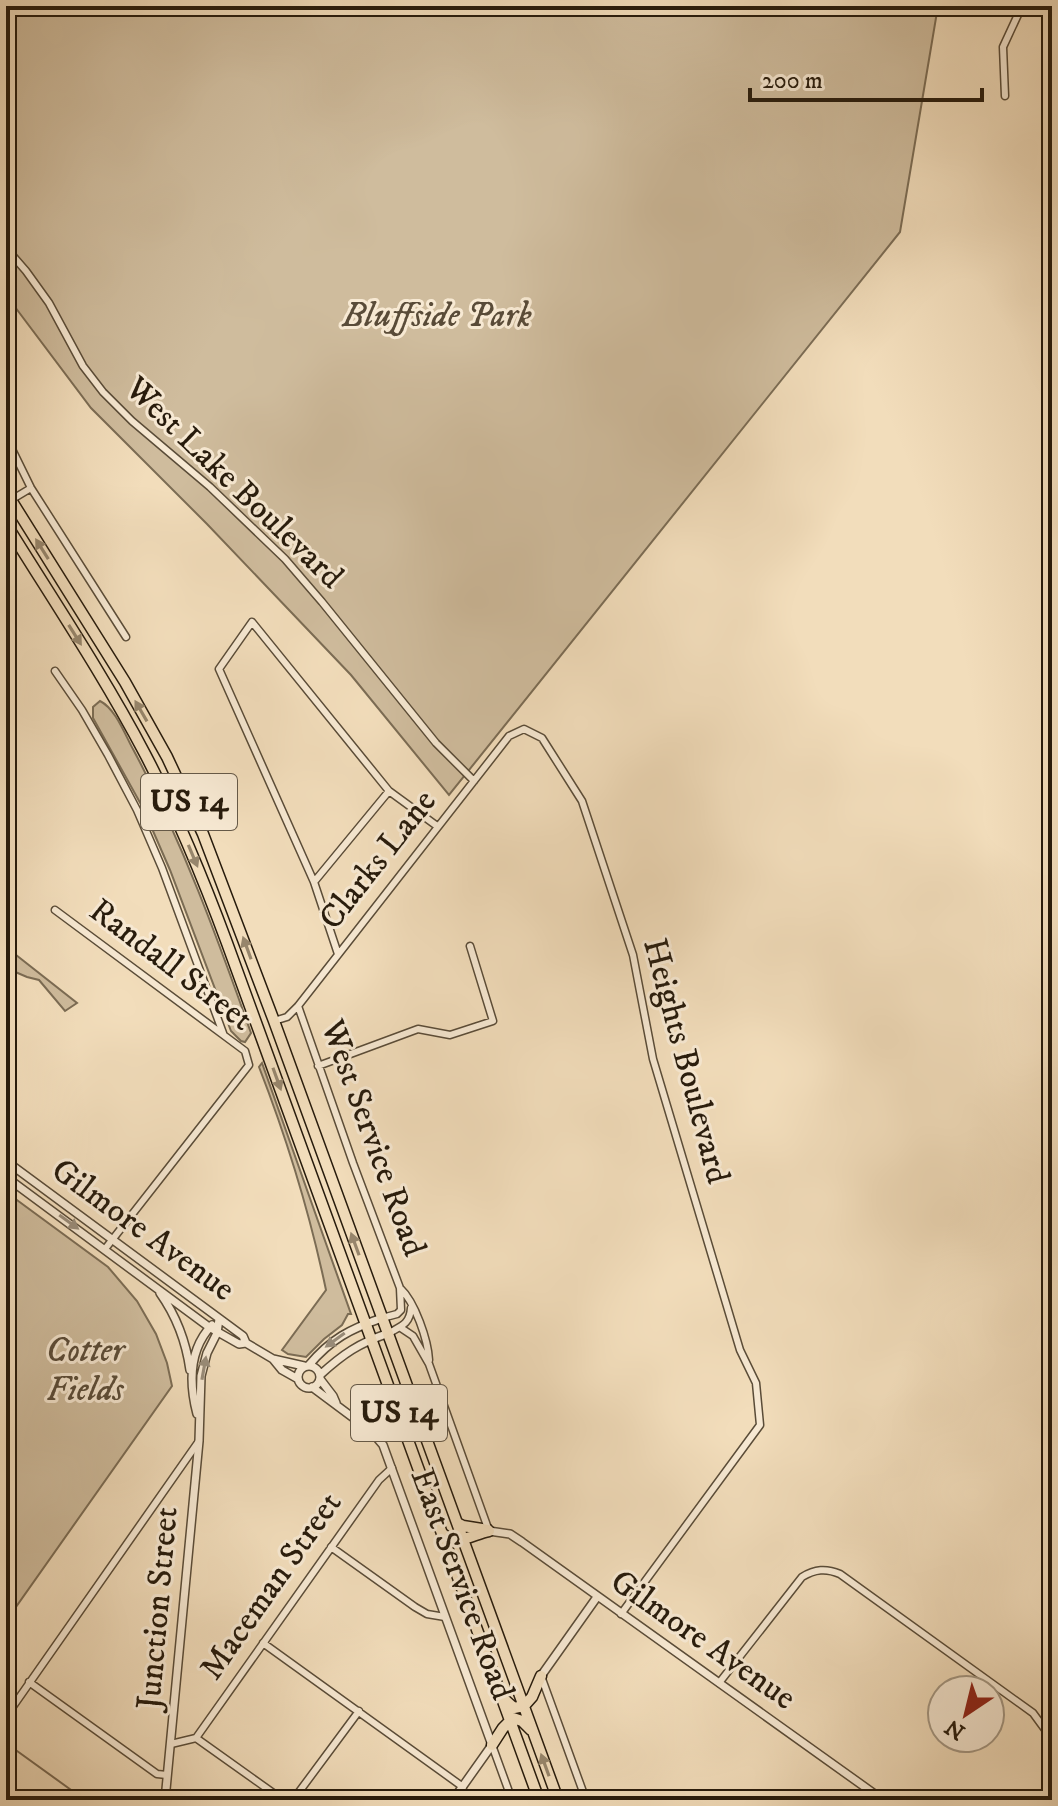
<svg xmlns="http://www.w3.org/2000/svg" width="1058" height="1806" font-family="'IM FELL DW Pica',serif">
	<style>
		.green { fill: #cfbc9d; stroke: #7b6c54; stroke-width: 2 }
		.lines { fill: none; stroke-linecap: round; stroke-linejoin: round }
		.stream { stroke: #776852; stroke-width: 2 }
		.minor-casing { stroke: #5a4c38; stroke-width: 9 }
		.tertiary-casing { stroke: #5a4c38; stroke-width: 10 }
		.trunk-casing { stroke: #271b0c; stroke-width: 13 }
		.minor { stroke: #f7e9d3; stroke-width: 6 }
		.tertiary { stroke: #f7e9d3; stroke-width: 7 }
		.trunk { stroke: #f2ddbb; stroke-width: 10 }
		.oneway { fill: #97866c }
		.oneway2 { fill: #998c79 }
		.labels { text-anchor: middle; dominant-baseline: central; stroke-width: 6; stroke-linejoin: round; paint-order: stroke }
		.shield { fill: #f7e9d3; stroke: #655948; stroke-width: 2 }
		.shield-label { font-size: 32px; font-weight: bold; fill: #271b0c }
		.park-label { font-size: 34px; font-style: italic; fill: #594b38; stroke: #f7e9d3 }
		.street-label { font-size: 34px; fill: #271b0c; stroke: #f7e9d3 }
	</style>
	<rect width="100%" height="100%" fill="#f2ddbb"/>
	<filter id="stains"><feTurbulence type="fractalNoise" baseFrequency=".0025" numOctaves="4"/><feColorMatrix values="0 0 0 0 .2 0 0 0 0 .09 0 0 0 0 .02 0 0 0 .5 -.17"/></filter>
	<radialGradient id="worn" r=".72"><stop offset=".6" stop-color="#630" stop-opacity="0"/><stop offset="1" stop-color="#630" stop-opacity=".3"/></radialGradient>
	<!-- green -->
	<path class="green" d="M 6,6 L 938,6 L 900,232 L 449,795 L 351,675 L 207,524 L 91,408 L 6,295 Z
		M 100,701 C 116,709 125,735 134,751 C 182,841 217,937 251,1033 L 245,1042 L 241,1041 L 231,1031 L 170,870 L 143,808 L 93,718 L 93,707 Z
		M 11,951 L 77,1003 L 65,1011 L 39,980 L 27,977 L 6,968 L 6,960 Z
		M 262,1063 L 351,1314 L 348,1314 L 342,1325 L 324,1339 L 306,1357 L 288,1354 L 282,1350 L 326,1290 C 310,1214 287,1139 259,1067 Z
		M 6,1192 L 108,1267 L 137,1301 L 156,1334 L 167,1363 L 172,1386 L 6,1621 Z"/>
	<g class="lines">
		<!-- stream -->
		<path class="stream" d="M 6,1743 L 85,1800"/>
		<defs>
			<path id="minor" d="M 1005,96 L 1003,47 L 1022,6
				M 6,248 L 26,271 L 49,303 L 83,366 L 103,392 L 132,421 L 210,487 L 285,559 L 322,602 L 436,743 L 474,781
				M 6,437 L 31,488 L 126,637
				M 11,500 L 31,488
				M 55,671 L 82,710 L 108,755 L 137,810 L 162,868 L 223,1033
				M 314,882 L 389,791
				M 55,910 L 245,1051 L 249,1065 L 105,1249
				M 338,954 L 314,882 L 219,669 L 252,622 L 389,791 L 437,826
				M 298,1006 L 353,1163 L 400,1288 L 401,1310 L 397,1314 L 382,1318
				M 274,1021 L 287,1017 L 298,1006 L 509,736 L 524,729 L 542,738 L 582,801 L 633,955 L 653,1059 L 740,1350 L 756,1383 L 760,1425 L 621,1614
				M 318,1066 L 418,1029 L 450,1035 L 493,1021 L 470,946
				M 400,1288 C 415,1302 428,1340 429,1360
				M 401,1328 L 413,1336 L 429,1364 L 489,1531
				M 389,1333 C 401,1326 410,1324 411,1308
				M 331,1547 L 415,1607 L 427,1614 L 445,1617
				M 263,1643 L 463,1787
				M 541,1676 L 586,1800
				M 29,1682 L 157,1774 L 167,1775
				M 719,1683 L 802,1577 C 815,1569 826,1568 840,1574 L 1033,1713 L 1052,1739
				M 7,1715 L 199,1441
				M 196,1738 L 379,1480 L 392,1468
				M 171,1744 L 196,1738 L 283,1800
				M 492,1745 L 512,1800
				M 293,1800 L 359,1711"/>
			<path id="tertiary" d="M 6,1161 L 243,1336 L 246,1343 L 273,1359 L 282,1370 L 298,1379
				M 6,1177 L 209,1327 L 239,1344 L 246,1343
				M 160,1293 C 177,1317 186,1341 190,1370
				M 273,1359 L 304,1366
				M 309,1365 C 331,1339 350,1329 382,1318
				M298 1377a11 11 0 1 1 22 0a11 11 0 1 1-22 0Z
				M 320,1375 C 343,1354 359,1343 389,1333
				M 320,1379 L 333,1396 L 336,1403
				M 312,1387 L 371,1431 L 383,1445 L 492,1745 L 453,1800
				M 197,1414 C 189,1383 189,1349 212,1325
				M 489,1531 L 510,1534 L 522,1542 L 883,1800
				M 541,1676 L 597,1597
				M 165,1800 L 199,1441 L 201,1376 L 207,1353 L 217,1333 L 219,1319"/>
			<path id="trunk" d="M 6,492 L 125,682 L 167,757 L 203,834 L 274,1021 L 558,1800
				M 6,524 C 53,600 103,674 145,754 C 177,815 203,878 227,943 L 539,1800
				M 457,1523 L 463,1526 L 488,1530
				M 443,1534 C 457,1547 473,1534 489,1531
				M 505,1700 L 514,1708 L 524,1706 L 532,1697 L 541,1676
				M 492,1745 L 503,1728 L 513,1718 L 522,1721 L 531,1730"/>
		</defs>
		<!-- minor casing -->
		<use href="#minor" class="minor-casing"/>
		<!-- tertiary casing -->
		<use href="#tertiary" class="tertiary-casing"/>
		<!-- trunk casing -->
		<use href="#trunk" class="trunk-casing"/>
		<!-- minor -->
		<use href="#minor" class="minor"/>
		<!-- tertiary -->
		<use href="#tertiary" class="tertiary"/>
		<!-- trunk -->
		<use href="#trunk" class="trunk"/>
	</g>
	<!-- one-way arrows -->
	<defs><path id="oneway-solid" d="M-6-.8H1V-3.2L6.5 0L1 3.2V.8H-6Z" transform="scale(2)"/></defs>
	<g class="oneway">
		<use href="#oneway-solid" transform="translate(42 549) rotate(-122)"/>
		<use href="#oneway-solid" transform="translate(75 635) rotate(58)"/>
		<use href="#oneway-solid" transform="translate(141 711) rotate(-120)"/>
		<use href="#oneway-solid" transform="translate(193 856) rotate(67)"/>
		<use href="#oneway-solid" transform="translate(247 948) rotate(-110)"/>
		<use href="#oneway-solid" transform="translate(277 1079) rotate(70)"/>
		<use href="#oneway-solid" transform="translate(355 1244) rotate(-110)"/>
		<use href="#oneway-solid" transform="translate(545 1765) rotate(-110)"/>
	</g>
	<g class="oneway2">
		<use href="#oneway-solid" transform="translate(69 1222) rotate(36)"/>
		<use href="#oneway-solid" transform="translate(335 1340) rotate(144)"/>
		<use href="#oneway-solid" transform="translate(204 1368) rotate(-80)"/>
	</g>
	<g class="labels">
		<!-- shield labels -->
		<g class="shield">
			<rect x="141" y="774" width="96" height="56" rx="6"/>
			<rect x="351" y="1385" width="96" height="56" rx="6"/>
		</g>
		<g class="shield-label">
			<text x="189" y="802">US 14</text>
			<text x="399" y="1413">US 14</text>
		</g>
		<!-- park labels -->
		<g class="park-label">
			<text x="437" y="316">Bluffside Park</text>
			<text x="85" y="1351">Cotter<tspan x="85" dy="39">Fields</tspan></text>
		</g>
		<!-- street labels -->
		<g class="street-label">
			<text transform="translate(234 483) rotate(44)">West Lake Boulevard</text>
			<text transform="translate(378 860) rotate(-52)">Clarks Lane</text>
			<text transform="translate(171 965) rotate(37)">Randall Street</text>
			<text transform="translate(686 1061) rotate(75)">Heights Boulevard</text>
			<text transform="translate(373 1138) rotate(70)">West Service Road</text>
			<text transform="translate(143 1230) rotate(36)">Gilmore Avenue</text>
			<text transform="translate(462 1584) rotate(70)">East Service Road</text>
			<text transform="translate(271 1586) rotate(-55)">Maceman Street</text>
			<text transform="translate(158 1608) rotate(-85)">Junction Street</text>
			<text transform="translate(703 1640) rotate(35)">Gilmore Avenue</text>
		</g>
	</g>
	<!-- margin -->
	<rect width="1058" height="1806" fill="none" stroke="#f2ddbb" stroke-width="32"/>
	<rect x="8" y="8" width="1042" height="1790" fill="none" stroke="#271b0c" stroke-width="4"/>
	<rect x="16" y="16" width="1026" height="1774" fill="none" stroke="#271b0c" stroke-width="2"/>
	<!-- north arrow -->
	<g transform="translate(966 1714) rotate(215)"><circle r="38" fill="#f7e9d3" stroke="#a49783" stroke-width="2"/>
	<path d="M0-6L14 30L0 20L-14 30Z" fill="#8f2418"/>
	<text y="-12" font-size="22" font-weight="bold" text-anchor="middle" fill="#271b0c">N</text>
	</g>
	<!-- scale -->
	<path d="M750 88v12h232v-12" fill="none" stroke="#271b0c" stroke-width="4"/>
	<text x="762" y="88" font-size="24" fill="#271b0c" stroke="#f7e9d3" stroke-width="6" paint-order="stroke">200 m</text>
	<rect width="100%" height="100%" filter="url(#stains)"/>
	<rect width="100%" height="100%" fill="url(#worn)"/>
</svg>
